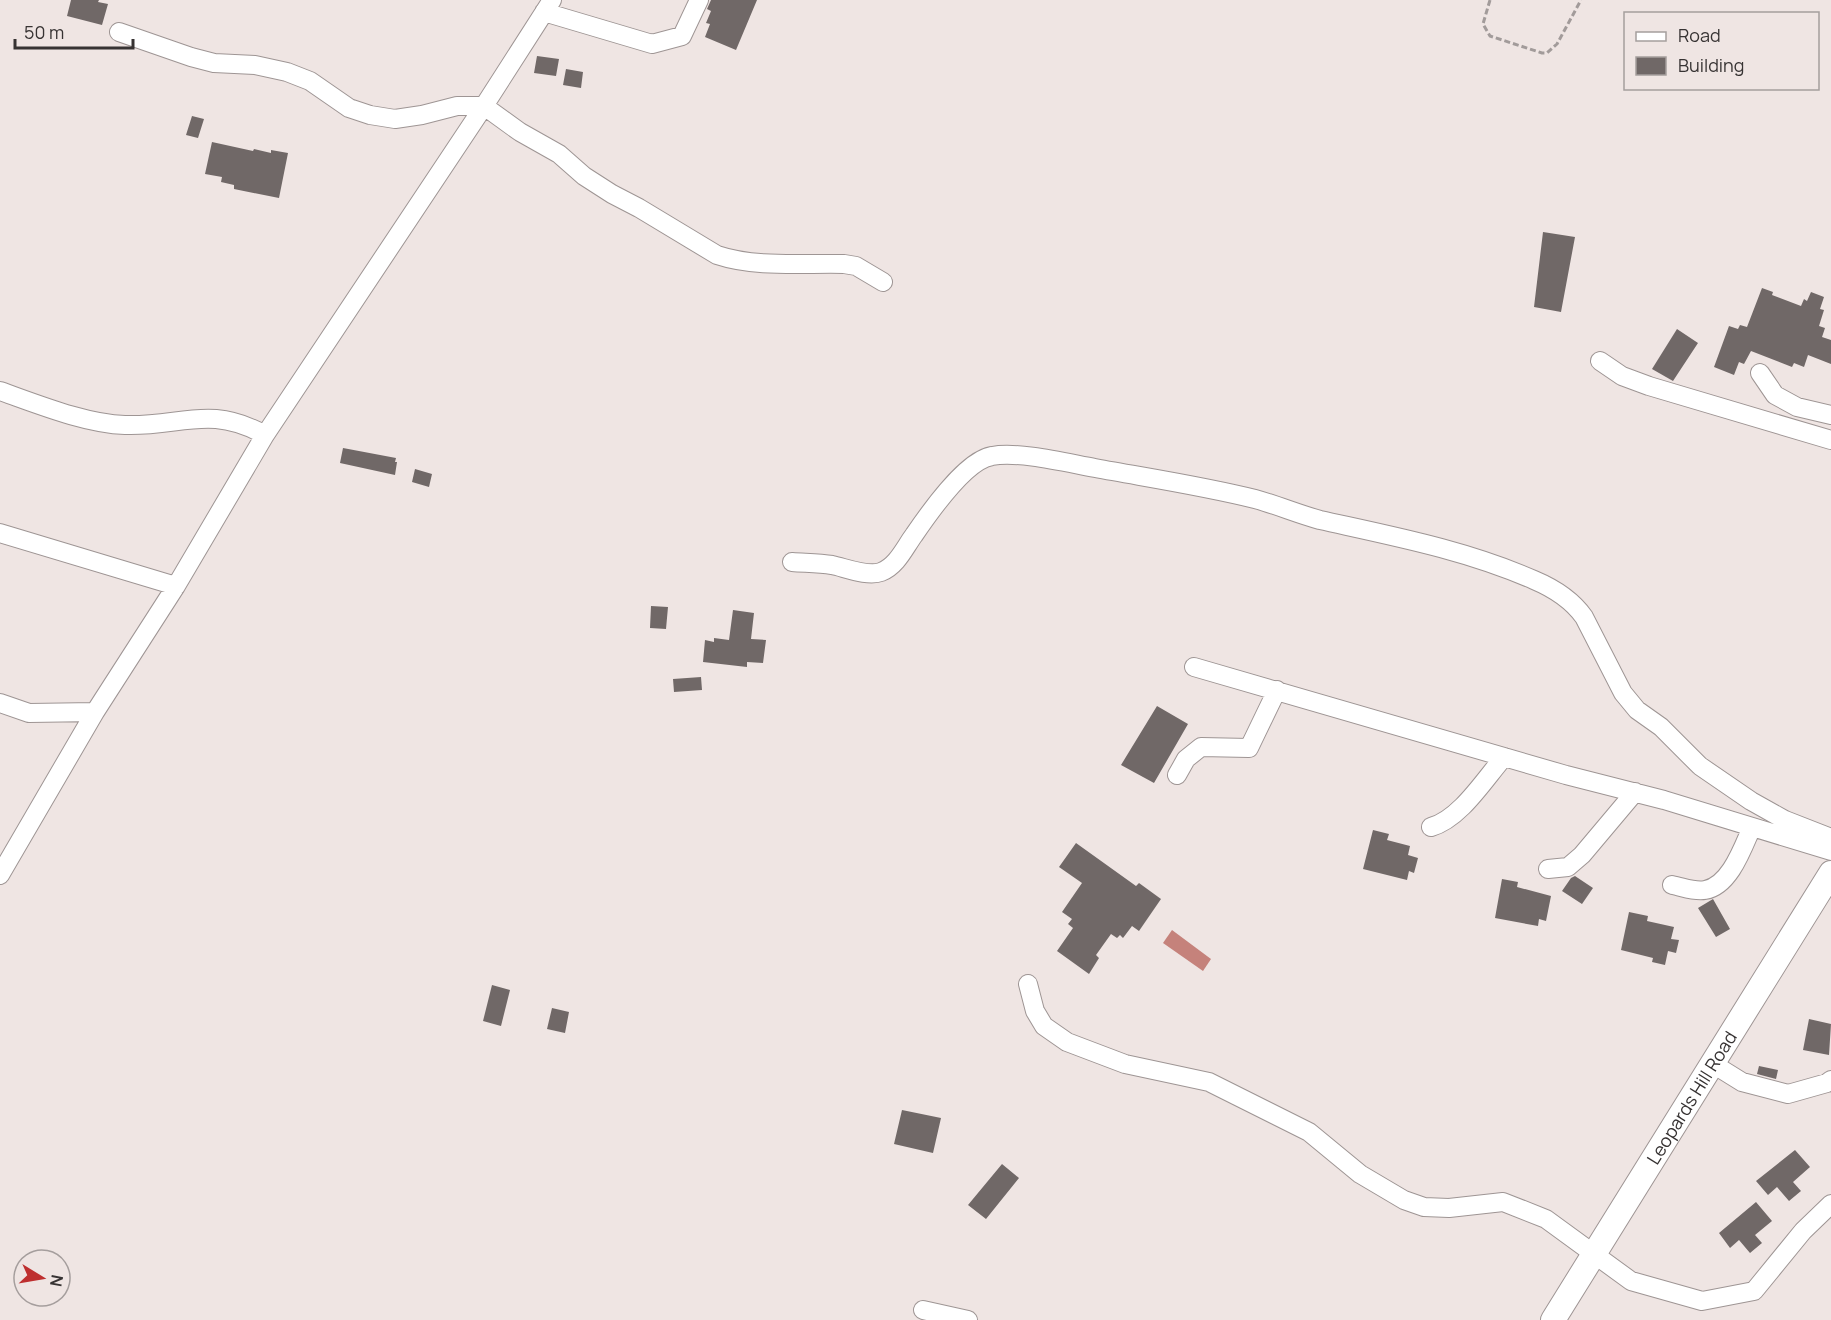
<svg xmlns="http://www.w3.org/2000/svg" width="1831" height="1320" font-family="Manrope,sans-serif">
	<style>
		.water { fill: #c5827b }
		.building { fill: #706867 }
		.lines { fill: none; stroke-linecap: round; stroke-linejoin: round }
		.minor-casing { stroke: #9e9594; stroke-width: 20 }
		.major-casing { stroke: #9e9594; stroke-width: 26 }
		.path { stroke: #a29b9a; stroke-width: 3; stroke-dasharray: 6 3; stroke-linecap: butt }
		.minor { stroke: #fff; stroke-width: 18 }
		.major { stroke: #fff; stroke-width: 24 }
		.labels { text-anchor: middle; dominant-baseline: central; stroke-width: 6; stroke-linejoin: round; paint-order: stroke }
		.street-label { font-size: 18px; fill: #373333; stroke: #efe5e3 }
	</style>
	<rect width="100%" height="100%" fill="#efe5e3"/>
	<!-- water -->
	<path class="water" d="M 1172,930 L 1211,959 L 1203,971 L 1163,943 Z"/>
	<!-- building -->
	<path class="building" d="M 71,0 L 99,0 L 98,2 L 108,4 L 102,25 L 67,16 Z
		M 711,0 L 757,0 L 736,50 L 705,37 L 710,24 L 706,23 L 711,11 L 707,9 Z
		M 537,56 L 559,59 L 556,76 L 534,73 Z
		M 566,69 L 583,72 L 581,88 L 563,85 Z
		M 192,116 L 204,119 L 198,138 L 186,135 Z
		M 212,142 L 253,151 L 254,149 L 271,153 L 271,150 L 288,153 L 279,198 L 234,189 L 234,185 L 221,182 L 222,177 L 205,174 Z
		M 1543,232 L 1575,237 L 1561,312 L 1534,307 Z
		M 1762,288 L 1773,292 L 1772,295 L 1801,306 L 1804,299 L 1807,301 L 1811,292 L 1824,297 L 1820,309 L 1824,310 L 1819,326 L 1825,328 L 1822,337 L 1831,340 L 1831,364 L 1808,355 L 1804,367 L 1794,363 L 1792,367 L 1751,351 L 1744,364 L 1739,362 L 1734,375 L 1714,367 L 1729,326 L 1738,329 L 1740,325 L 1747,327 Z
		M 1677,329 L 1698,343 L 1673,381 L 1652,369 Z
		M 343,448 L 396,458 L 395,462 L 397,462 L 395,475 L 340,463 Z
		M 415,469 L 432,474 L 429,487 L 412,482 Z
		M 651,606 L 668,607 L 666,629 L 650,628 Z
		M 733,610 L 754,613 L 751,639 L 766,640 L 763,663 L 747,662 L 747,667 L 703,662 L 705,640 L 714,642 L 714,638 L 729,640 Z
		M 701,677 L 702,690 L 674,692 L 673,679 Z
		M 1157,706 L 1188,724 L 1154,783 L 1121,765 Z
		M 1373,830 L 1389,834 L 1387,840 L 1410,846 L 1408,855 L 1418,858 L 1414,873 L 1409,871 L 1407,880 L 1363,869 Z
		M 1076,843 L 1136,886 L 1139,883 L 1161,899 L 1139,931 L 1132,926 L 1123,938 L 1120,935 L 1117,938 L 1111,934 L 1096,955 L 1099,958 L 1089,974 L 1057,951 L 1073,928 L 1068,924 L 1072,919 L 1062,912 L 1082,883 L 1059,867 Z
		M 1575,876 L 1593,888 L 1582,904 L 1562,891 L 1571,878 Z
		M 1502,879 L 1518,882 L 1517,887 L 1551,896 L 1546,921 L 1539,919 L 1538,926 L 1495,918 Z
		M 1713,899 L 1730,929 L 1716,937 L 1698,908 Z
		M 1629,912 L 1648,916 L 1647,921 L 1674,927 L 1671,939 L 1679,940 L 1676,953 L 1668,951 L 1665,965 L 1652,962 L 1653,958 L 1621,950 Z
		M 492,985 L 510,990 L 501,1026 L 483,1021 Z
		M 552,1008 L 569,1012 L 565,1033 L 547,1029 Z
		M 1809,1019 L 1831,1024 L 1829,1055 L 1803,1050 Z
		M 1759,1066 L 1778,1070 L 1776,1079 L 1757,1074 Z
		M 902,1110 L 941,1118 L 933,1153 L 894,1144 Z
		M 1795,1150 L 1810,1167 L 1793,1182 L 1801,1191 L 1789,1201 L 1777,1187 L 1768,1195 L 1756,1181 Z
		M 1002,1164 L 1019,1178 L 986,1219 L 968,1205 Z
		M 1756,1202 L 1772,1221 L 1755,1235 L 1762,1243 L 1750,1253 L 1739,1240 L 1730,1248 L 1719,1233 Z"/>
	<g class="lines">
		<defs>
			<path id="minor" d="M 544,12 L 652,44 L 682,36 L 699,0
				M 119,32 L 191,57 L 214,63 L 255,65 L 287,72 L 310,81 L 349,108 L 370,115 L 395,119 L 422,115 L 457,106 L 484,106 L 520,132 L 559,154 L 584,176 L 612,194 L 639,208 L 717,255 C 756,268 802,263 844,264 L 856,266 L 883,282
				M 1600,361 L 1622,376 L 1649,386 L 1831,440
				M 1760,373 L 1775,395 L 1797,407 L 1831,415
				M 0,391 C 37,404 86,424 125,425 C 181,427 209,404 265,435
				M 0,533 L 176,586
				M 792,562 C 805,563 819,563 832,565 C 846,568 868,577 881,572 C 897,566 905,547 914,535 C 929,513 966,460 992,456 C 1019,451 1067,463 1095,468 C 1149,478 1203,486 1255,499 C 1277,505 1298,514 1320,520 C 1392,536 1466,550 1534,580 C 1553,588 1572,600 1584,617 L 1623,693 L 1637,710 L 1661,727 L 1700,766 L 1751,801 L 1785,820 L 1831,838
				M 1194,667 L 1566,775 L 1664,800 L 1831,851
				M 0,703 L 29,713 L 95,712
				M 1177,775 L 1186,759 L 1201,747 L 1249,748 L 1277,690
				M 1431,827 C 1460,819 1484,780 1504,757
				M 1548,869 L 1568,867 L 1582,855 L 1635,792
				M 0,875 L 95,712 L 176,586 L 265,435 L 484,106 L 552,0
				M 1672,885 C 1683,887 1694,892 1705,890 C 1730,886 1743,847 1752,827
				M 1028,984 L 1035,1011 L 1044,1026 L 1067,1042 L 1125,1064 L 1209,1082 L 1309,1132 L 1360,1174 L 1404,1200 L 1424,1207 L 1449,1208 L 1503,1202 L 1546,1219 L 1631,1281 L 1702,1301 L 1754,1291 L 1803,1231 L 1831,1204
				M 1713,1064 L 1742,1082 L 1788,1094 L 1827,1083 L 1831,1080
				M 923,1310 L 968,1320"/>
			<g id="major">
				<path id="s1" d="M 1553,1320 L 1831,873"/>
			</g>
		</defs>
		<!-- minor casing -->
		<use href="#minor" class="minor-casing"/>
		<!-- major casing -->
		<use href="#major" class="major-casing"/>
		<!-- path -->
		<path class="path" d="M 1490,0 L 1483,24 L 1490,36 L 1542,53 L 1547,53 L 1557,44 L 1581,0"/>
		<!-- minor -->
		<use href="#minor" class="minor"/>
		<!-- major -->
		<use href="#major" class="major"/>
	</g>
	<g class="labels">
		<!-- street labels -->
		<g class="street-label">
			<text stroke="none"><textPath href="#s1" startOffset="262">Leopards Hill Road</textPath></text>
		</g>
	</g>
	<!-- legend -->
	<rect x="1624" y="12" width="195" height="78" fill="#efe5e3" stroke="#a59e9d" stroke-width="1.5"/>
	<rect x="1636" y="32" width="30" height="9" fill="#ffffff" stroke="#a59e9d" stroke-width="1.5"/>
	<text x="1678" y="42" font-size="18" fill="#373333">Road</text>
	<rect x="1636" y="57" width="30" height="18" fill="#706867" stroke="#a59e9d" stroke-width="1.5"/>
	<text x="1678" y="72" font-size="18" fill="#373333">Building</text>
	<!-- north arrow -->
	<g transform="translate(42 1278) rotate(101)"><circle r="28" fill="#efe5e3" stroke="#a59e9d" stroke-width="1.5"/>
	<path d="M0-4.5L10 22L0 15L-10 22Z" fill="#be2f2f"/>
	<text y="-9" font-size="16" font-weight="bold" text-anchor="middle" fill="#373333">N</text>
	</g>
	<!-- scale -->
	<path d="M15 39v9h118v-9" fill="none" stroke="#373333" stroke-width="3"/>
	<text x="24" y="39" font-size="18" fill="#373333" stroke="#efe5e3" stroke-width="4.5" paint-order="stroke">50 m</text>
</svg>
